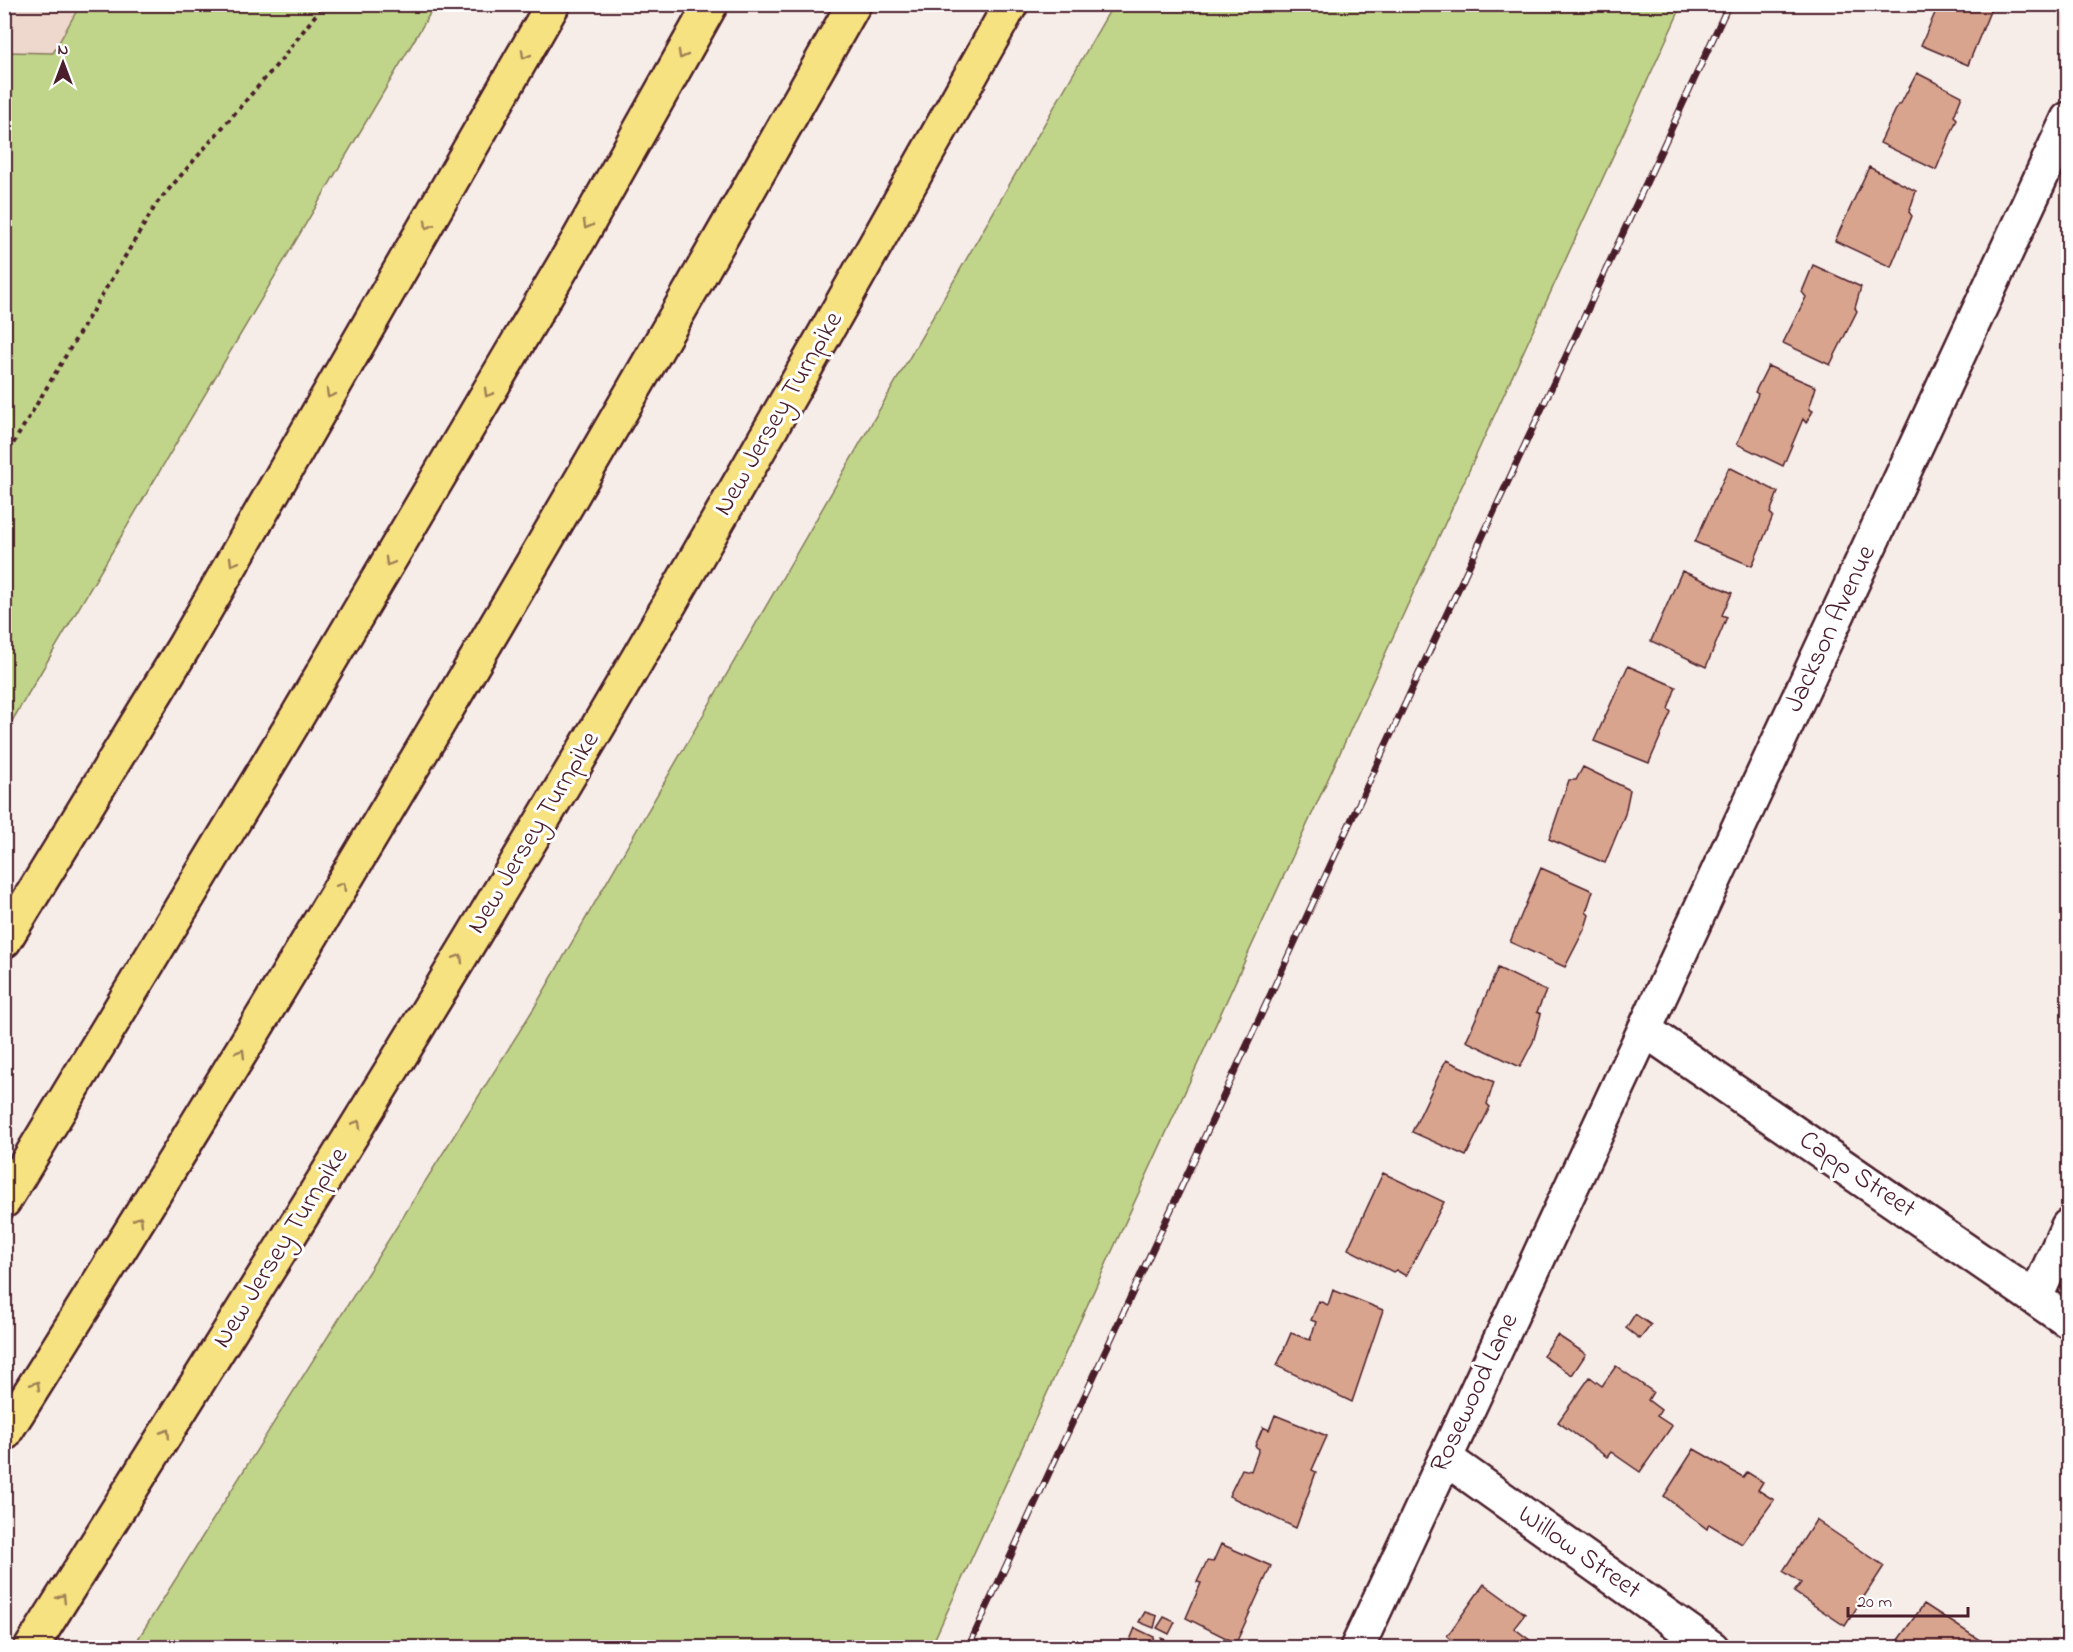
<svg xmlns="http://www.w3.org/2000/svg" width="2073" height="1652" font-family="'Indie Flower',sans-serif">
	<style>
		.built { fill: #eed7cd }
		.green { fill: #c0d58a; stroke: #857a5a; stroke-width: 1.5 }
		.building { fill: #d9a48e; stroke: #4a1f2b; stroke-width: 1.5 }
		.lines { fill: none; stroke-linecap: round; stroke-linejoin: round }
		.minor-casing { stroke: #4a1f2b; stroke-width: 38 }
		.highway-casing { stroke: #4a1f2b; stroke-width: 38 }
		.path { stroke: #4a1f2b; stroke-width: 4; stroke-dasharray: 4.5 4.5; stroke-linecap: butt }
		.minor { stroke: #fff; stroke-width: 33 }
		.highway { stroke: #f6e281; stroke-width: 33 }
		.rail-casing { stroke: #4a1f2b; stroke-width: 7 }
		.rail { stroke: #fff; stroke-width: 4.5; stroke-dasharray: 14; stroke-linecap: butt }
		.oneway { stroke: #a08056 }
		.labels { text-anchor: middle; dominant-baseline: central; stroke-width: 6; stroke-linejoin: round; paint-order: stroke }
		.street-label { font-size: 27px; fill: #4a1f2b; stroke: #fff }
	</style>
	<rect width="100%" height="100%" fill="#f7ede8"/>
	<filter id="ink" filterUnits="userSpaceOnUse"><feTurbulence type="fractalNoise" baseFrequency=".0167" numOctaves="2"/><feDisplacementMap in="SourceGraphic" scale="12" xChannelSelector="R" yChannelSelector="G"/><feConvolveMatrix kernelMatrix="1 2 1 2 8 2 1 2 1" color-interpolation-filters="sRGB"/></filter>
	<g filter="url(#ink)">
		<!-- built -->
		<path class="built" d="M 5,5 L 80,5 L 53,53 L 5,52 Z"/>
		<!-- green -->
		<path class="green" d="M 80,5 L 435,5 L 5,733 L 5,52 L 53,53 Z
			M 1113,5 L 1682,5 L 931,1647 L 133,1647 L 534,1008 Z"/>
		<!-- building -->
		<path class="building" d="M 1939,4 L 1993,4 L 1968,65 L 1921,45 Z
			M 1917,73 L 1962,96 L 1954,116 L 1957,119 L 1936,170 L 1880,143 L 1898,105 L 1900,105 Z
			M 1869,167 L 1916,191 L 1909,212 L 1912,216 L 1891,267 L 1835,241 Z
			M 1813,265 L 1861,287 L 1855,308 L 1857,311 L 1830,365 L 1783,343 L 1806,297 L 1802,292 Z
			M 1768,366 L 1816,387 L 1809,409 L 1813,411 L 1806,423 L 1803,419 L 1783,466 L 1737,444 L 1758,394 L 1755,392 Z
			M 1729,467 L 1778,492 L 1770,513 L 1773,516 L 1752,566 L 1695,542 Z
			M 1682,571 L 1732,593 L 1722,615 L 1727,617 L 1706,667 L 1651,641 Z
			M 1628,666 L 1676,687 L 1668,709 L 1671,712 L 1649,763 L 1594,741 Z
			M 1583,767 L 1630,790 L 1625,814 L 1605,863 L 1549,839 L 1569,780 L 1576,780 Z
			M 1541,868 L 1593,891 L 1586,912 L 1589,915 L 1585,928 L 1565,967 L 1510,942 Z
			M 1498,968 L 1546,991 L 1537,1012 L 1541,1014 L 1533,1042 L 1520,1067 L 1466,1041 Z
			M 1446,1060 L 1494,1082 L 1487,1104 L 1490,1107 L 1466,1156 L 1412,1132 Z
			M 1383,1173 L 1444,1202 L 1406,1276 L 1396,1270 L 1393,1272 L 1348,1249 Z
			M 1333,1290 L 1383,1310 L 1352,1402 L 1277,1366 L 1291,1333 L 1310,1340 L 1316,1322 L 1311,1320 L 1319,1301 L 1328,1305 Z
			M 1635,1314 L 1651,1325 L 1640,1339 L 1626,1328 Z
			M 1557,1335 L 1586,1354 L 1572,1375 L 1543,1356 Z
			M 1616,1366 L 1653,1392 L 1648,1400 L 1661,1410 L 1657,1416 L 1672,1426 L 1640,1472 L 1611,1452 L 1607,1457 L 1558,1422 L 1590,1377 L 1602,1386 Z
			M 1275,1415 L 1327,1436 L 1312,1470 L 1316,1472 L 1296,1528 L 1229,1496 L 1242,1469 L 1251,1471 L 1259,1449 L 1255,1446 L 1263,1427 L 1269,1430 Z
			M 1694,1449 L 1743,1477 L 1747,1472 L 1763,1482 L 1758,1490 L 1774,1500 L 1742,1544 L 1709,1524 L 1707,1529 L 1664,1496 Z
			M 1816,1520 L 1884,1566 L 1845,1626 L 1794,1592 L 1801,1583 L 1783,1571 Z
			M 1221,1544 L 1271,1566 L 1236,1643 L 1186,1618 L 1201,1583 L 1197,1582 L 1207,1561 L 1213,1562 Z
			M 1484,1584 L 1525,1614 L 1514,1628 L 1540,1648 L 1463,1648 L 1447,1636 Z
			M 1924,1604 L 1992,1648 L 1907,1648 L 1898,1640 Z
			M 1145,1612 L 1157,1616 L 1154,1628 L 1139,1622 Z
			M 1164,1617 L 1175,1622 L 1169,1634 L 1157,1628 Z
			M 1135,1628 L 1154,1637 L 1148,1648 L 1128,1645 Z
			M 1161,1638 L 1182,1647 L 1157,1648 Z"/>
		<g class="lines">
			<defs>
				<path id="minor" d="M 1645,1030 L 2068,1321
					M 2036,1297 L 2068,1226
					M 1445,1458 L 1712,1648
					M 1357,1648 L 2068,119"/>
				<path id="highway" d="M 4,941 L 185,645 L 553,4
					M 4,1201 L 298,715 L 579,239 L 711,4
					M 4,1434 C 301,965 581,487 854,4
					M 31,1648 C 198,1382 366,1116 527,846 C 693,569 852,287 1011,4"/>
			</defs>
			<!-- minor casing -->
			<use href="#minor" class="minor-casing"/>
			<!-- highway casing -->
			<use href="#highway" class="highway-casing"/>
			<!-- path -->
			<path class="path" d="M 4,459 L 157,203 L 281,60 L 324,4"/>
			<!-- minor -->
			<use href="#minor" class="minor"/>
			<!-- highway -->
			<use href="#highway" class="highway"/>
			<defs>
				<path id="rail" d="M 968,1648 L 1729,4"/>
			</defs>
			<!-- rail casing -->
			<use href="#rail" class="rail-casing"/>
			<!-- rail -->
			<use href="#rail" class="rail"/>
		</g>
		<!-- one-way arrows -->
		<defs><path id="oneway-chevron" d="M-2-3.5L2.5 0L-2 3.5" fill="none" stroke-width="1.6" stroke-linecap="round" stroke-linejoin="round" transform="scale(1.5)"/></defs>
		<g class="oneway">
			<use href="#oneway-chevron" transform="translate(525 55) rotate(119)"/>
			<use href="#oneway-chevron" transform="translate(682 55) rotate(119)"/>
			<use href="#oneway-chevron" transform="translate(428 225) rotate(120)"/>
			<use href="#oneway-chevron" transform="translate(587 225) rotate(119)"/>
			<use href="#oneway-chevron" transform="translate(488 393) rotate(120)"/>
			<use href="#oneway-chevron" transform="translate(330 394) rotate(120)"/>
			<use href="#oneway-chevron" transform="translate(233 562) rotate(120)"/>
			<use href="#oneway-chevron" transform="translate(389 562) rotate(120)"/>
			<use href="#oneway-chevron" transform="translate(342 886) rotate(-59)"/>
			<use href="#oneway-chevron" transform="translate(459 958) rotate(-59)"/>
			<use href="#oneway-chevron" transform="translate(241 1053) rotate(-59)"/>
			<use href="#oneway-chevron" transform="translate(357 1124) rotate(-59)"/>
			<use href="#oneway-chevron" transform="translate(139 1220) rotate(-59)"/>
			<use href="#oneway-chevron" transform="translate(36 1385) rotate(-58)"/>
			<use href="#oneway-chevron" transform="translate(166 1433) rotate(-58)"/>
			<use href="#oneway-chevron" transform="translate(62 1598) rotate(-58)"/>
		</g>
	</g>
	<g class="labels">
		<!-- street labels -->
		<g class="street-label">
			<text transform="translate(779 414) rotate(-60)">New Jersey Turnpike</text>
			<text transform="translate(1831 629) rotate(-65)">Jackson Avenue</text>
			<text transform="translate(534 833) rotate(-59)">New Jersey Turnpike</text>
			<text transform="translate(1857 1175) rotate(34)">Capp Street</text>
			<text transform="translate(281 1248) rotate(-58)">New Jersey Turnpike</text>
			<text transform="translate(1475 1393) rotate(-65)">Rosewood Lane</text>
			<text transform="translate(1579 1553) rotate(35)">Willow Street</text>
		</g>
	</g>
	<!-- margin -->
	<rect width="2073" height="1652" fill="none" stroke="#fff" stroke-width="24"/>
	<rect x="12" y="12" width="2049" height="1628" fill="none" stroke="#4a1f2b" stroke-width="2" filter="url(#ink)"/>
	<!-- north arrow -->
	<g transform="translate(63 63)" stroke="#ffffff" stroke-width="4.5" paint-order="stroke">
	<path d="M0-4.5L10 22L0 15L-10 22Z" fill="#4a1f2b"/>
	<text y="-9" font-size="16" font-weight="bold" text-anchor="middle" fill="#4a1f2b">N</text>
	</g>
	<!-- scale -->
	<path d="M1848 1607v9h120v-9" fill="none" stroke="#4a1f2b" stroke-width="3"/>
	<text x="1857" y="1607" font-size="18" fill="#4a1f2b" stroke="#ffffff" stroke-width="4.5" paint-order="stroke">20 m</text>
</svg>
